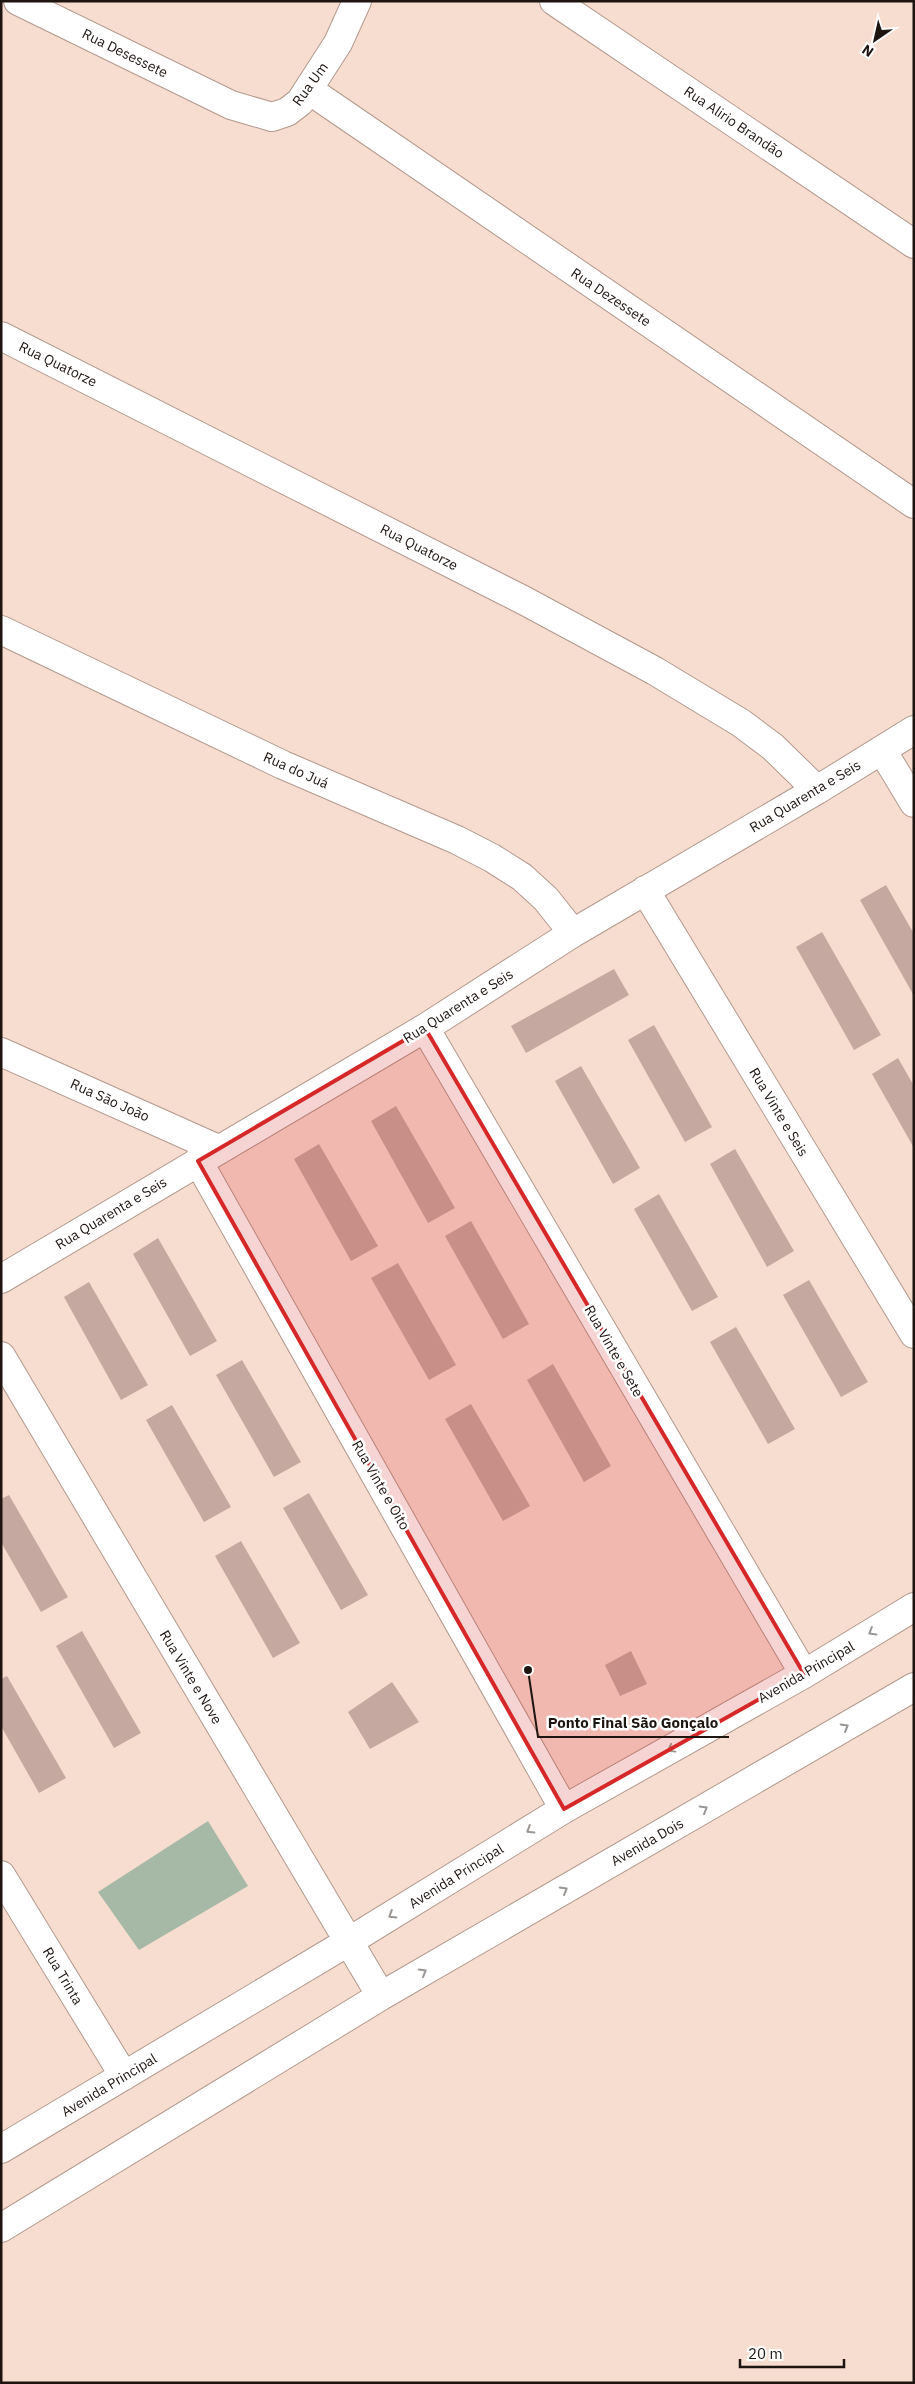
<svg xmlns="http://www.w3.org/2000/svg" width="915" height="2384" font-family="'IBM Plex Sans',sans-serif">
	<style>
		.green { fill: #a5b9a6 }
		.building { fill: #c5a9a1 }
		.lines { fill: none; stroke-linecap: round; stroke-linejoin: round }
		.street-casing { stroke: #b2998d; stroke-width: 30 }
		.street { stroke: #fff; stroke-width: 28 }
		.oneway { stroke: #9a9694 }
		.marked { fill: #d62828; fill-opacity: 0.2; stroke: #d62828; stroke-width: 4; stroke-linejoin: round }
		.labels { text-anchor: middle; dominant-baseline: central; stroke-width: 5; stroke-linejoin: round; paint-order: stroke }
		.street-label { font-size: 14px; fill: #1e1511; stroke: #fff }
		.leader { fill: none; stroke: #1e1511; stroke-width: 2 }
		.callout-dot { fill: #1e1511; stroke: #fff; stroke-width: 2 }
		.callout-label { font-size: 15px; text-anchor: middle; font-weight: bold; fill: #1e1511; stroke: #fff; stroke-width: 5; stroke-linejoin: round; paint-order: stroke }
	</style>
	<rect width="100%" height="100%" fill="#f7dcd0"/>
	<!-- green -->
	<path class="green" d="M 208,1821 L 248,1886 L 139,1950 L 98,1892 Z"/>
	<!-- building -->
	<path class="building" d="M 886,885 L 914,934 L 914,996 L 860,900 Z
		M 822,932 L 881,1035 L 854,1050 L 796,947 Z
		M 614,969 L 629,995 L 526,1053 L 511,1026 Z
		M 654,1025 L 712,1127 L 685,1142 L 628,1040 Z
		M 898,1058 L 914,1086 L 914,1148 L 872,1074 Z
		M 581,1066 L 640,1168 L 613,1184 L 555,1081 Z
		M 396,1106 L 455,1208 L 428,1223 L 371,1121 Z
		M 319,1144 L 378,1246 L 351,1261 L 294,1159 Z
		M 735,1149 L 794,1251 L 767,1267 L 710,1164 Z
		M 659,1194 L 718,1297 L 692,1311 L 634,1209 Z
		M 471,1221 L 529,1324 L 503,1339 L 445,1236 Z
		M 158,1238 L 217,1341 L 190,1356 L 133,1254 Z
		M 398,1263 L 456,1365 L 429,1380 L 371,1278 Z
		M 809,1280 L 868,1382 L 841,1397 L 783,1295 Z
		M 89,1282 L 148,1385 L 121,1400 L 64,1297 Z
		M 736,1327 L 795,1429 L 768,1444 L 710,1342 Z
		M 242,1360 L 301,1462 L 274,1477 L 216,1375 Z
		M 553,1364 L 611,1466 L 584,1482 L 527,1380 Z
		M 471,1404 L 530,1506 L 503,1521 L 445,1419 Z
		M 172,1405 L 231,1507 L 204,1522 L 146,1420 Z
		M 309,1493 L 368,1595 L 341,1610 L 283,1508 Z
		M 9,1495 L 68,1597 L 41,1612 L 1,1542 L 1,1499 Z
		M 241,1541 L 300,1643 L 273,1658 L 215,1556 Z
		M 82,1631 L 141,1733 L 114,1748 L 56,1646 Z
		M 631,1651 L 647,1684 L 620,1696 L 605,1665 Z
		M 7,1676 L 66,1778 L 39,1793 L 1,1726 L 1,1679 Z
		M 392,1682 L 419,1722 L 370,1749 L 348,1712 Z"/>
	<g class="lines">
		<defs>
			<path id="street" d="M 18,1 L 231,105 L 272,117 L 287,112 L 300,102 L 338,43 L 357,1
				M 554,1 L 914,244
				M 309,90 L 914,504
				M 1,336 L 525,601 L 655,671 L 741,723 L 773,747 L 817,790
				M 1,630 L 283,765 L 457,840 L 492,858 L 522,877 L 546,899 L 573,933
				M 882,750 L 914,803
				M 645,890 L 914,1334
				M 425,1028 L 804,1674
				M 1,1052 L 218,1149
				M 198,1161 L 564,1809
				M 1,1279 L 425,1028 L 573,933 L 817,790 L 914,730
				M 1,1356 L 381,1996
				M 1,1875 L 124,2076
				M 1,2149 L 348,1942 L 564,1809 L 804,1674 L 914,1607
				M 1,2228 L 381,1996 L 914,1687"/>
		</defs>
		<!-- street casing -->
		<use href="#street" class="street-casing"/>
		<!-- street -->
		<use href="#street" class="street"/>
	</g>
	<!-- one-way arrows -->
	<defs><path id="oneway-chevron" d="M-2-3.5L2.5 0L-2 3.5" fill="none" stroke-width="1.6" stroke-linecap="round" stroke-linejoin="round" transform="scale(1.25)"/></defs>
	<g class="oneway">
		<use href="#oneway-chevron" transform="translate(872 1632) rotate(149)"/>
		<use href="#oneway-chevron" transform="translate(845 1727) rotate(-30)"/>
		<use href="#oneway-chevron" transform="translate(671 1749) rotate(151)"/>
		<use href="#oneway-chevron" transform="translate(704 1809) rotate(-30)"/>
		<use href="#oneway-chevron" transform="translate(530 1830) rotate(148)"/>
		<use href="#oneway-chevron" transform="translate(564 1890) rotate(-30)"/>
		<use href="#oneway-chevron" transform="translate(392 1915) rotate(148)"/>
		<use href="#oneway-chevron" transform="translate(423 1972) rotate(-30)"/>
	</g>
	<!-- marked area -->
	<path class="marked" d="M 425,1028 L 804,1674 L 564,1809 L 198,1161 Z"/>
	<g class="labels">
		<!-- street labels -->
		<g class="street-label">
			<text transform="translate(125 53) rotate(26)">Rua Desessete</text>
			<text transform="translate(310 84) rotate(-54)">Rua Um</text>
			<text transform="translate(734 122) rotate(34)">Rua Alirio Brandão</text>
			<text transform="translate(611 297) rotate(34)">Rua Dezessete</text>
			<text transform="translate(58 364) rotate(26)">Rua Quatorze</text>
			<text transform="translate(419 547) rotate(27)">Rua Quatorze</text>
			<text transform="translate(296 770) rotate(24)">Rua do Juá</text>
			<text transform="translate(805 796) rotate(-31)">Rua Quarenta e Seis</text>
			<text transform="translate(458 1006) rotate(-32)">Rua Quarenta e Seis</text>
			<text transform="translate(110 1100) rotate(24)">Rua São João</text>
			<text transform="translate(779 1112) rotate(59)">Rua Vinte e Seis</text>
			<text transform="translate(111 1213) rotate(-31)">Rua Quarenta e Seis</text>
			<text transform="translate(614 1351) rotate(60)">Rua Vinte e Sete</text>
			<text transform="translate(381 1485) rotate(60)">Rua Vinte e Oito</text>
			<text transform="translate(806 1672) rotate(-30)">Avenida Principal</text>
			<text transform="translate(191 1677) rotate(59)">Rua Vinte e Nove</text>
			<text transform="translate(647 1842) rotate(-30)">Avenida Dois</text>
			<text transform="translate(456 1876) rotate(-32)">Avenida Principal</text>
			<text transform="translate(63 1976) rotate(59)">Rua Trinta</text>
			<text transform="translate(109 2085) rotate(-31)">Avenida Principal</text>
		</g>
	</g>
	<!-- callouts -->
	<path class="leader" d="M528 1670L538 1737H729"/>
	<circle class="callout-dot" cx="528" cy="1670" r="5"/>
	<g class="callout-label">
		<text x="633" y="1728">Ponto Final São Gonçalo</text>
	</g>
	<!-- border -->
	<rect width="915" height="2384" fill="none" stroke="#1e1511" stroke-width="5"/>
	<!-- north arrow -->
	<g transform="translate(875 40) rotate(214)" stroke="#ffffff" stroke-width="4" paint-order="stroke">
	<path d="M0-4L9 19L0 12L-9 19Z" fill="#1e1511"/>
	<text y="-8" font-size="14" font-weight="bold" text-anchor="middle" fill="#1e1511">N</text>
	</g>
	<!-- scale -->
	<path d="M740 2359v8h104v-8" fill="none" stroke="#1e1511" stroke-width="2.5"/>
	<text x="748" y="2359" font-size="15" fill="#1e1511" stroke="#ffffff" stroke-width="4" paint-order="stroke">20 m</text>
</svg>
